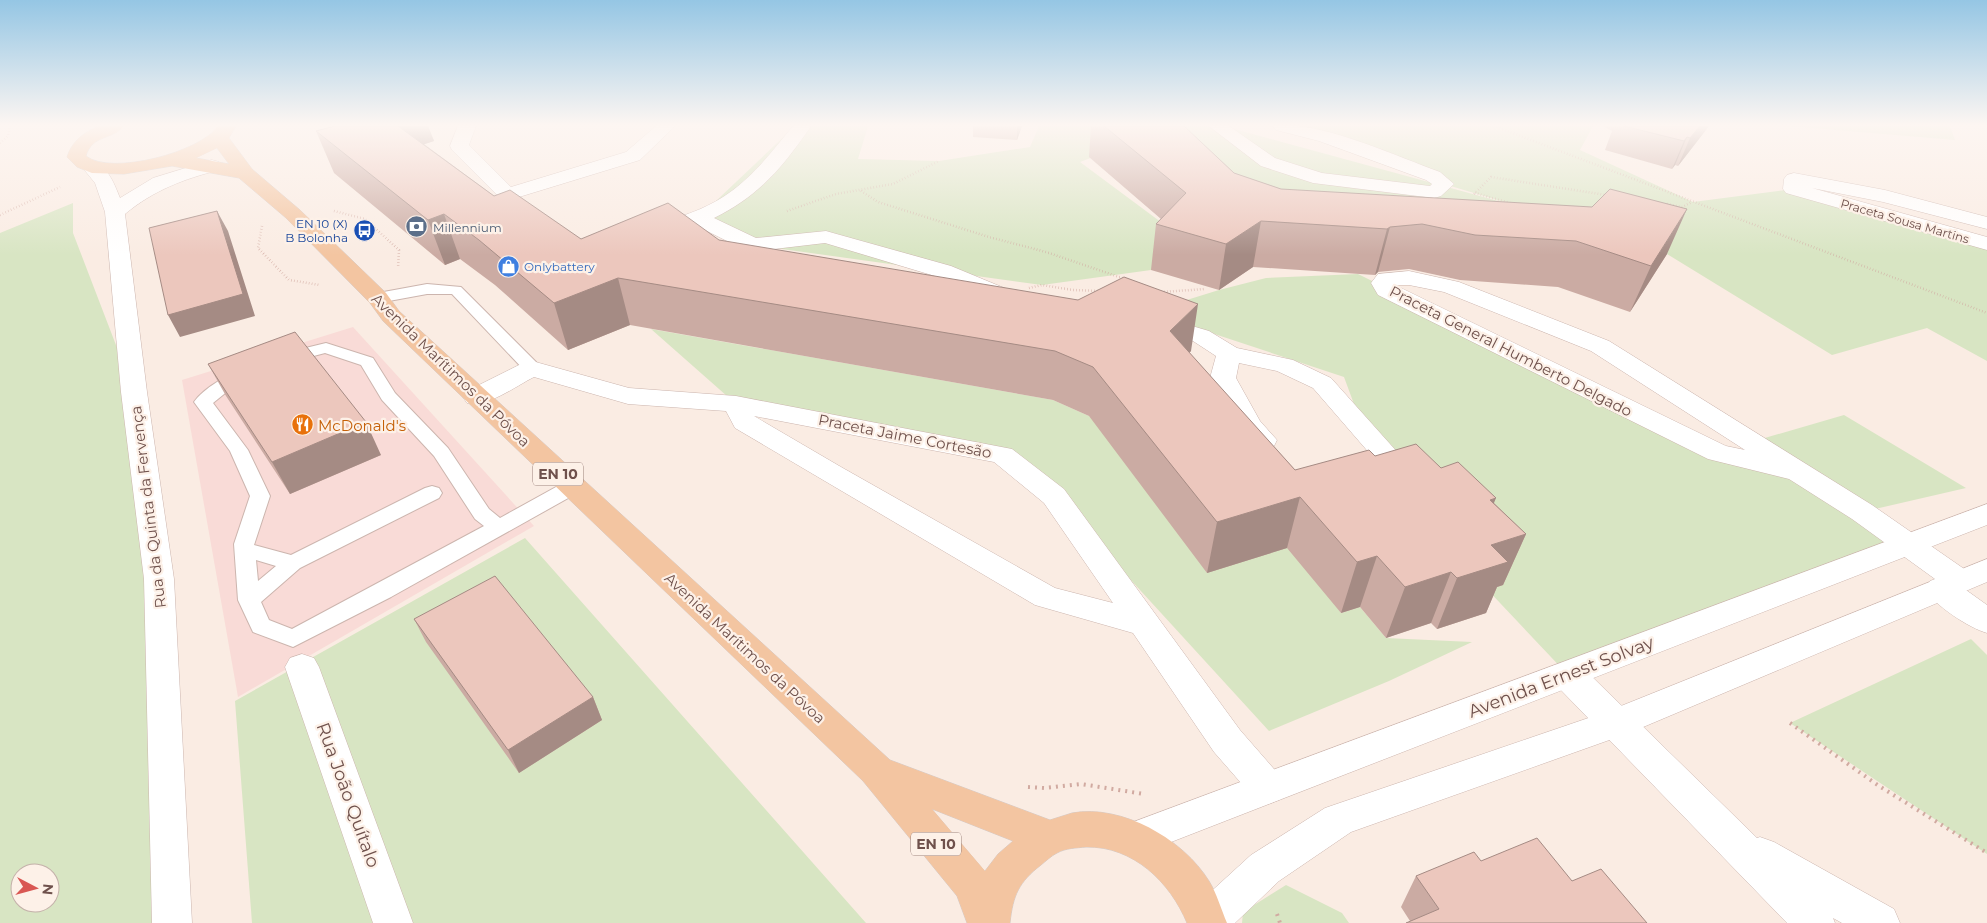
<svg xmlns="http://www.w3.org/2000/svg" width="1987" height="923" font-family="Montserrat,sans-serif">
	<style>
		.commercial { fill: #f9dbd7 }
		.green { fill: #d8e5c3; fill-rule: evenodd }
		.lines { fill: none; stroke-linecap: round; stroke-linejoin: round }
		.service-casing { stroke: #ccb5ae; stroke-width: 2 }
		.minor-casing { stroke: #ccb5ae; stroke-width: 1 }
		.tertiary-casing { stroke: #ccb5ae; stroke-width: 1 }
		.primary-casing { stroke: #d4cbc9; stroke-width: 1 }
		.path-far1 { stroke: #d1aaa1; stroke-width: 2.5; stroke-dasharray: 0.5 2.5; stroke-linecap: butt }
		.path { stroke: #d1aaa1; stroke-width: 4; stroke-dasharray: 2 5; stroke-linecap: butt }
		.service { fill: #fff; fill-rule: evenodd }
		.minor { fill: #fff; fill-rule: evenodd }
		.tertiary { fill: #fff; fill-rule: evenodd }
		.primary { fill: #f3c5a1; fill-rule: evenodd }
		.wall { fill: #cbaba3 }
		.shaded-wall { fill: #a58b84 }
		.building { fill: #ecc7bd; stroke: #a58b84 }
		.labels { text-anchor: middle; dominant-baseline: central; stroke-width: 4.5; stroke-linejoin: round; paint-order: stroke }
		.far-street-label { font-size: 12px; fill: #6f514c; stroke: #fdf1e8 }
		.far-transit-label { font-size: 12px; fill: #164399; stroke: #fdf1e8; text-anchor: end }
		.far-service-label { font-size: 12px; fill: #4e5e75; stroke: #fdf1e8; text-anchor: start }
		.far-shop-label { font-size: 12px; fill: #366cbe; stroke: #fdf1e8; text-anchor: start }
		.shield { fill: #fdf1e8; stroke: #9a817b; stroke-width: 1 }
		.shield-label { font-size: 14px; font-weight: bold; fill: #6f514c }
		.street-label { font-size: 15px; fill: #6f514c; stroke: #fdf1e8 }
		.food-label { font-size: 15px; fill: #c56008; stroke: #fdf1e8; text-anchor: start }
		.near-street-label { font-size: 18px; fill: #6f514c; stroke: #fdf1e8 }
	</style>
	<rect width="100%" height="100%" fill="#faece3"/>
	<!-- commercial -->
	<path class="commercial" d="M 353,327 L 534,526 L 238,697 L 182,380 Z"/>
	<!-- green -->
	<path class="green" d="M 795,126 L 868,126 L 858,159 L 939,161 L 1030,147 L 1039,126 L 1175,126 L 1080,162 L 1181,237 L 1151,270 L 1042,285 L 753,245 L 698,218 Z
		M 1183,126 L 1223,126 L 1524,208 L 1444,184 L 1325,137 L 1282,126 L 1593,126 L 1580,150 L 1693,202 L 1793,189 L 1987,244 L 1987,361 L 1927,328 L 1832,355 L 1667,254 L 1670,230 L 1273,233 Z
		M 1788,126 L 1950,126 L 1955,140 Z
		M 73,203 L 73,233 L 134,392 L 172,923 L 0,923 L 0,233 ZM 20,873 L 50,873 L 50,903 L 20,903 Z
		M 1358,274 L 1718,453 L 1794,470 L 1751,442 L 1844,415 L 1966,488 L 1862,512 L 1908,545 L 1568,675 L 1381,477 L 1344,377 L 1148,312 L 1219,290 L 1266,278 Z
		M 651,329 L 1053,400 L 1089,416 L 1294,546 L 1341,613 L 1360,607 L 1386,638 L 1472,642 L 1389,681 L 1269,731 L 1054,496 L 1002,455 L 736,404 Z
		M 525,538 L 866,923 L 252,923 L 235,701 Z
		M 1971,639 L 1987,655 L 1987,854 L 1790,723 Z
		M 1286,885 L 1342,913 L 1349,923 L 1242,923 L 1243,912 Z"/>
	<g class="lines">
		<defs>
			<path id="service" d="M 427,284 L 461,287 L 538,364 L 540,368 L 538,372 L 526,372 L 452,294 L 427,294 L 378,303 L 372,301 L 370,298 L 372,295 L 378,293 Z
				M 326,343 L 373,358 L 395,393 L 448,448 L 489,509 L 500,518 L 565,482 L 572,481 L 579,482 L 582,487 L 579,492 L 391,597 L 293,647 L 253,632 L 238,600 L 234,544 L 250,496 L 230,451 L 194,402 C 203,389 234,368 250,372 L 253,376 L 250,380 L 229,390 L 213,403 L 248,450 L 270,496 L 254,545 L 291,555 L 425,488 L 432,486 L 439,488 L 442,493 L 439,498 L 300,568 L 261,602 L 269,620 L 292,629 L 484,526 L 475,519 L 434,456 L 382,400 L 361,365 L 325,353 L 287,363 L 281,362 L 279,358 L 281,354 ZM 256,560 L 276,566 L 258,581 Z"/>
			<path id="minor" d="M 458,126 L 476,126 L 469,145 L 511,187 L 626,152 L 656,126 L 675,126 L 640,160 L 519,197 C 527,210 534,209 541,219 L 538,223 L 531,225 L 524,223 L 510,215 L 499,197 L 452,150 L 450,146 Z
				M 793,126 L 811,126 C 783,167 759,196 714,218 L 756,238 L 826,231 L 833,233 L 951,266 L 1009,290 L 1012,295 L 1009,300 L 1001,302 L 993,300 L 935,276 L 825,243 L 774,249 L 785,256 L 793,258 L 796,263 L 793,268 L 785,270 L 769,266 L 745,250 L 695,225 L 686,227 L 679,225 L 676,221 L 679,217 C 736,199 757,170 793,126 Z
				M 1209,126 L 1229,126 L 1275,158 L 1322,173 L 1430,186 L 1432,184 L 1426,180 L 1319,141 L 1276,130 L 1273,126 C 1319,120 1395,156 1440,172 L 1454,184 L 1441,196 L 1434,198 L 1313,183 L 1261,166 Z
				M 212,160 L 219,162 L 222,166 L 219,170 C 184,179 154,190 125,214 L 147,392 L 174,579 L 192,923 L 152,923 L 144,579 L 121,392 L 105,212 L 95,183 L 82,167 L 85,163 C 105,158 114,183 120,198 L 153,178 Z
				M 1794,173 L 1885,190 L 1987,217 L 1987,229 L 1883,202 L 1812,188 L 1987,237 L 1987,250 L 1786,193 L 1783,189 L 1784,179 L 1787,175 Z
				M 1409,271 L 1459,282 L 1609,341 L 1872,505 L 1970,573 L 1974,581 L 1970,589 L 1966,590 L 1987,605 L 1987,633 C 1969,628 1934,605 1925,589 L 1930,581 L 1935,579 L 1852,519 L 1789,479 L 1708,459 L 1378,295 L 1371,283 L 1378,274 ZM 1395,285 L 1409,285 L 1444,292 L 1591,351 L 1745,450 L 1726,446 Z
				M 1158,316 L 1209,331 L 1237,348 L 1293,360 L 1331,378 L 1399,454 L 1395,477 L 1391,484 L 1369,489 L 1359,487 L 1355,480 L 1359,473 L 1368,471 L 1371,455 L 1313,388 L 1277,371 L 1239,363 L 1236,378 L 1260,421 L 1277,440 L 1274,446 C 1267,448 1261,450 1255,446 C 1236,436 1221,397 1210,378 L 1216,356 L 1193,341 L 1150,328 L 1146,323 L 1150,318 Z
				M 532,361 L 629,388 L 736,396 L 1012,449 L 1064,489 L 1240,730 L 1281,777 L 1286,788 L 1281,799 L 1268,804 L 1255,799 L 1214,752 L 1133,633 L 1035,605 L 735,428 L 726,411 L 628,404 L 534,377 C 516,386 487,408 467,403 L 463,397 L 467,391 L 523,363 ZM 754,416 L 994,462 L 1044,503 L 1113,603 L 1055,588 L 841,467 Z
				M 302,654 L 314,658 L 319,667 L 413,923 L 373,923 L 285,667 L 290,658 Z
				M 1568,662 L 1580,665 L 1757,838 L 1760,837 L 1774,842 L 1894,909 L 1900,923 L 1842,923 L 1833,918 L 1835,923 L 1787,923 L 1556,685 L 1551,675 L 1556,665 Z"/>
			<path id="tertiary" d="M 1987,504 L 1987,525 L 1148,851 L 1134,856 L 1120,851 L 1115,839 L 1120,827 Z
				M 1987,559 L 1987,582 L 1629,733 L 1351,832 L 1279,881 L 1235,923 L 1187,923 L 1193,908 L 1251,855 L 1325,808 L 1606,712 Z"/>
			<path id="primary" d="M 99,126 L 123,126 C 114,140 92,134 86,156 C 111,176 201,152 218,126 L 236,126 L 229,138 L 252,169 L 300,210 L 386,293 L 399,311 L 890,760 L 1050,820 C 1057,818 1065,815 1072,813 C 1122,804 1183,839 1209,881 C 1217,894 1221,909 1227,923 L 1187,923 C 1170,882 1133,846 1086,847 C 1076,848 1066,848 1057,853 C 1051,856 1046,861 1041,865 C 1019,882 1013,895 1010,923 L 967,923 L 957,896 L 863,781 L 383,321 L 370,303 L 286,218 L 239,178 L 172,166 L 124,174 L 92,173 L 77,167 L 67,157 C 72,141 84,132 99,126 ZM 217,148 L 229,164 L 196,158 ZM 932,809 L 1013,841 L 998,854 L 985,871 Z"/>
		</defs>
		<!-- service casing -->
		<use href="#service" class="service-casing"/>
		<!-- minor casing -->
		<use href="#minor" class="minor-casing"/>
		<!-- tertiary casing -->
		<use href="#tertiary" class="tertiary-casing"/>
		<!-- primary casing -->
		<use href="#primary" class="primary-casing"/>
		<!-- path-far1 -->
		<path class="path-far1" d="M 1494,126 L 1987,313
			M 0,143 L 8,136 L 10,126
			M 861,191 L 878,202 L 989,237 L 1046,252 L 1125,279
			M 1475,193 L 1510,203
			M 1474,194 L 1491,177 L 1606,195
			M 1667,204 L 1682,207 L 1692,202
			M 334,211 L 365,219 L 399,250 L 398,268
			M 787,211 L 836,194 L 893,184 L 939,161
			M 0,215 L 60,187
			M 262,226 L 258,248 L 289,280 L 320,285
			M 1029,288 L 1042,285 L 1073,290 L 1100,291
			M 1161,292 L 1205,289"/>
		<!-- path -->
		<path class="path" d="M 1790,723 L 1879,786 L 1987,853
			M 1028,787 L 1044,788 L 1081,784 L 1144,794
			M 1277,914 L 1280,923"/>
		<!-- service -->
		<use href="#service" class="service"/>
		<!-- minor -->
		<use href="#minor" class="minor"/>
		<!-- tertiary -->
		<use href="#tertiary" class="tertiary"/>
		<!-- primary -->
		<use href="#primary" class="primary"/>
	</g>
	<!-- wall -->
	<path class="wall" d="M 335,126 L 428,126 L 434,141 L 424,144 L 494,196 L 581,239 L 719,240 L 1191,351 L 1189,353 L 1295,470 L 1375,456 L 1441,468 L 1494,503 L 1526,534 L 1503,585 L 1497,587 L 1486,613 L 1437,629 L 1431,623 L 1386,638 L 1360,607 L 1341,613 L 1287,548 L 1207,573 L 1089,416 L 1053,400 L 630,325 L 568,350 L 495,285 L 460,259 L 445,265 L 334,173 L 316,131 Z
		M 973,126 L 1022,126 L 1017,140 L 973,137 Z
		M 1091,126 L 1184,126 L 1234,173 L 1281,189 L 1667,254 L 1630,312 L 1558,287 L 1460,280 L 1409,269 L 1378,272 L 1375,275 L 1253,267 L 1219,290 L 1151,270 L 1156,224 L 1161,219 L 1089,157 Z
		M 1603,126 L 1709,126 L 1678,166 L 1675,165 L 1672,169 L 1605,150 L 1612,131 Z
		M 208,364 L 381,455 L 290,494 L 226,396 Z
		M 414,619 L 593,697 L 602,720 L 519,773 L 426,642 Z
		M 1481,861 L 1572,881 L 1647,923 L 1410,921 L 1401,907 L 1416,876 Z"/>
	<!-- shaded-wall -->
	<path class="shaded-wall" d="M 384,126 L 428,126 L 434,141 L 395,154 Z
		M 1017,126 L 1022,126 L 1017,140 Z
		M 1700,126 L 1709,126 L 1678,166 L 1690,138 Z
		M 1687,137 L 1675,165 L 1672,169 L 1684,141 Z
		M 1687,209 L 1667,254 L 1630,312 L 1651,266 Z
		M 217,211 L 228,231 L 255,316 L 180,337 L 168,315 Z
		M 444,214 L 460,259 L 445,265 L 428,220 Z
		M 1261,221 L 1253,267 L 1219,290 L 1226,244 Z
		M 1390,227 L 1378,272 L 1375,275 L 1387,229 Z
		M 618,278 L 630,325 L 568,350 L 554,303 Z
		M 1198,304 L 1191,351 L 1164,379 L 1170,331 Z
		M 366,422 L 381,455 L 290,494 L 272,462 Z
		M 1300,497 L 1287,548 L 1207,573 L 1217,522 Z
		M 1496,498 L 1475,549 L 1490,500 Z
		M 1526,534 L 1503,585 L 1497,587 L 1486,613 L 1437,629 L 1457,578 L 1491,545 Z
		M 1377,556 L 1360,607 L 1341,613 L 1357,562 Z
		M 1451,572 L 1431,623 L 1386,638 L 1405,587 Z
		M 593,697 L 602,720 L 519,773 L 508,750 Z"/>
	<!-- building -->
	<path class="building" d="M 335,126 L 398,126 L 494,196 L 510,190 L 581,239 L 668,203 L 719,240 L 1078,300 L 1124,277 L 1198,304 L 1170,331 L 1295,470 L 1369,450 L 1375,456 L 1416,444 L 1441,468 L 1458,462 L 1496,498 L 1490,500 L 1526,534 L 1491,545 L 1508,562 L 1457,578 L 1451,572 L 1405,587 L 1377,556 L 1357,562 L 1300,497 L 1217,522 L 1093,367 L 1055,351 L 618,278 L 554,303 L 479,240 L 444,214 L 428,220 L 316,131 Z
		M 1104,126 L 1184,126 L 1234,173 L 1281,189 L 1592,207 L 1610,189 L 1687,209 L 1651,266 L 1576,241 L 1475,235 L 1422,224 L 1390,227 L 1387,229 L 1261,221 L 1226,244 L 1156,224 L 1186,193 Z
		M 1624,126 L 1700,126 L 1690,138 L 1687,137 L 1684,141 Z
		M 217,211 L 243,294 L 168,315 L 149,228 Z
		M 295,332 L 366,422 L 272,462 L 208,364 Z
		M 495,576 L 593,697 L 508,750 L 414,619 Z
		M 1537,838 L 1572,881 L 1601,869 L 1647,923 L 1406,923 L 1439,909 L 1416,876 L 1474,852 L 1481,861 Z"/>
	<!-- sky -->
	<linearGradient id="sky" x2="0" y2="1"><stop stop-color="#95c6e4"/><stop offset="0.49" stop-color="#fdf6f2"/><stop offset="1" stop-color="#fdf6f2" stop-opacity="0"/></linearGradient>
	<rect width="1987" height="255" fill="url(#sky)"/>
	<!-- icons -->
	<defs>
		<symbol id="bank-disc" viewBox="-11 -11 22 22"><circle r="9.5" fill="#5c6f8a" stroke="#fdf1e8"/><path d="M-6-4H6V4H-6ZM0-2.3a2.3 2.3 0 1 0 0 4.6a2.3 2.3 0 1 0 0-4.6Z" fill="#fff"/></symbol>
		<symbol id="bus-disc" viewBox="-11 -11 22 22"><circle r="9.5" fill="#1a4fb4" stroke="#fdf1e8"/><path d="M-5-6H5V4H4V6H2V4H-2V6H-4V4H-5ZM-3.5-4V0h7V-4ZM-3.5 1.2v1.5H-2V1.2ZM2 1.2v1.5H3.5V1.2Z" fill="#fff"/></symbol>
		<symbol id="shop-disc" viewBox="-11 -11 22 22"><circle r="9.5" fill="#3f7fe0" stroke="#fdf1e8"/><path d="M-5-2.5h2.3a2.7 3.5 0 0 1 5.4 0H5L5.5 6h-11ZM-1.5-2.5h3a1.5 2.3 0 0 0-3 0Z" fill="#fff"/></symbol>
		<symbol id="restaurant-disc" viewBox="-11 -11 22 22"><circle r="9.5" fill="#e8710a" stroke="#fdf1e8"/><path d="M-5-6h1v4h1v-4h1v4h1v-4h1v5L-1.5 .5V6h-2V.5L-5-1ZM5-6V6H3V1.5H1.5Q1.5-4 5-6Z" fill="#fff"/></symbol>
	</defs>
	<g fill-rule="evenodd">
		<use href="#bank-disc" x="404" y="214" width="25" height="25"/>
		<use href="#bus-disc" x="352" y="218" width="25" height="25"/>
		<use href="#shop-disc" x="496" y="254" width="25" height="25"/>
		<use href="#restaurant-disc" x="290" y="412" width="25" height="25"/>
	</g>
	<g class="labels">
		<!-- far-street labels -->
		<g class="far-street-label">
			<text transform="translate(1905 221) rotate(16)">Praceta Sousa Martins</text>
		</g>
		<!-- far-transit labels -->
		<g class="far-transit-label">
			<text x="348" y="223">EN 10 (X)<tspan x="348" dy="14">B Bolonha</tspan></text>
		</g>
		<!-- far-service labels -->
		<g class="far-service-label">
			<text x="433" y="227">Millennium</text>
		</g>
		<!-- far-shop labels -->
		<g class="far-shop-label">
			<text x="524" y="266">Onlybattery</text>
		</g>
		<!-- shield labels -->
		<g class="shield">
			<rect x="533" y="462.5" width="50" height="23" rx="4"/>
			<rect x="911" y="832.5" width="50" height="23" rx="4"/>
		</g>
		<g class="shield-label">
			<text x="558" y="474">EN 10</text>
			<text x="936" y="844">EN 10</text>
		</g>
		<!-- street labels -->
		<g class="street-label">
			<text transform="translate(1511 351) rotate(27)">Praceta General Humberto Delgado</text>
			<text transform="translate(451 370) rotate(44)">Avenida Marítimos da Póvoa</text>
			<text transform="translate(905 436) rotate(11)">Praceta Jaime Cortesão</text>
			<text transform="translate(148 507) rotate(-97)">Rua da Quinta da Fervença</text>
			<text transform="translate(745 648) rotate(43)">Avenida Marítimos da Póvoa</text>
		</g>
		<!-- food labels -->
		<g class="food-label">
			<text x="318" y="425">McDonald's</text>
		</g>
		<!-- near-street labels -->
		<g class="near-street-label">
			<text transform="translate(1561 677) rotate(-21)">Avenida Ernest Solvay</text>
			<text transform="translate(348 795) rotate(70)">Rua João Quítalo</text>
		</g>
	</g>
	<!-- north arrow -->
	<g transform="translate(35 888) rotate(96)"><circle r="24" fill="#fdf1e8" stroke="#c4b1aa"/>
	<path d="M0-4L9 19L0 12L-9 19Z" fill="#d95753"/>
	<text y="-8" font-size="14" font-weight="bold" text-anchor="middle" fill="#6f514c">N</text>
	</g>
</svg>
